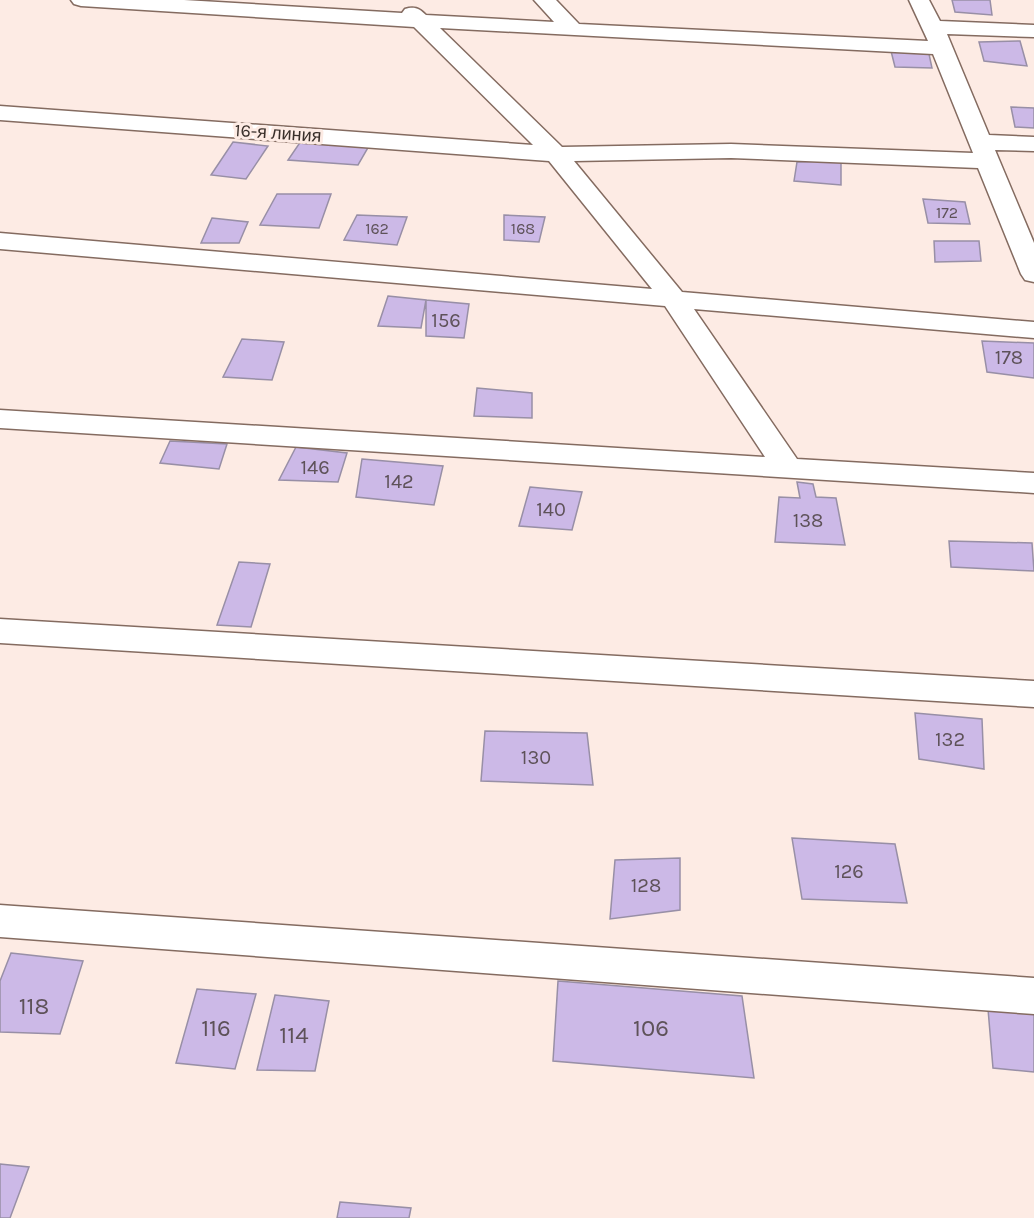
<svg xmlns="http://www.w3.org/2000/svg" width="1034" height="1218" font-family="Karla,sans-serif">
	<style>
		.building { fill: #ccb9e7; stroke: #988fa6; stroke-width: 1.5 }
		.lines { fill: none; stroke-linecap: round; stroke-linejoin: round }
		.minor-casing { stroke: #846b60; stroke-width: 3 }
		.minor { fill: #fff; fill-rule: evenodd }
		.labels { text-anchor: middle; dominant-baseline: central; stroke-width: 6; stroke-linejoin: round; paint-order: stroke }
		.far-number-label { font-size: 16px; fill: #5e5259 }
		.far-street-label { font-size: 18px; fill: #392f2a; stroke: #fdebe4 }
		.number-label { font-size: 20px; fill: #5e5259 }
		.near-number-label { font-size: 24px; fill: #5e5259 }
	</style>
	<rect width="100%" height="100%" fill="#fdebe4"/>
	<!-- building -->
	<path class="building" d="M 952,0 L 990,0 L 992,15 L 955,12 Z
		M 1020,41 L 1027,66 L 984,61 L 979,42 Z
		M 891,51 L 929,54 L 932,68 L 895,67 Z
		M 1011,107 L 1034,108 L 1034,128 L 1015,127 Z
		M 301,141 L 369,146 L 358,165 L 288,160 Z
		M 233,142 L 268,146 L 246,179 L 211,175 Z
		M 841,160 L 841,185 L 794,181 L 797,162 Z
		M 277,194 L 331,194 L 319,228 L 260,225 Z
		M 923,199 L 965,202 L 970,224 L 928,223 Z
		M 357,215 L 407,217 L 397,245 L 344,240 Z
		M 504,215 L 545,217 L 539,242 L 504,240 Z
		M 212,218 L 248,222 L 239,243 L 201,243 Z
		M 934,241 L 979,241 L 981,261 L 935,262 Z
		M 388,296 L 426,300 L 421,328 L 378,326 Z
		M 426,300 L 469,304 L 464,338 L 426,336 Z
		M 242,339 L 284,342 L 272,380 L 223,377 Z
		M 982,341 L 1034,343 L 1034,378 L 987,372 Z
		M 477,388 L 532,393 L 532,418 L 474,416 Z
		M 170,441 L 227,444 L 219,469 L 160,463 Z
		M 296,447 L 347,453 L 338,482 L 279,480 Z
		M 362,459 L 443,466 L 434,505 L 356,497 Z
		M 797,482 L 813,484 L 816,497 L 836,498 L 845,545 L 775,542 L 779,497 L 800,498 Z
		M 530,487 L 582,492 L 572,530 L 519,526 Z
		M 949,541 L 1032,543 L 1034,571 L 951,567 Z
		M 239,562 L 270,564 L 251,627 L 217,625 Z
		M 915,713 L 982,719 L 984,769 L 919,759 Z
		M 485,731 L 587,733 L 593,785 L 481,781 Z
		M 792,838 L 895,844 L 907,903 L 802,899 Z
		M 680,858 L 680,910 L 610,919 L 615,860 Z
		M 11,953 L 83,961 L 60,1034 L 0,1032 L 0,981 Z
		M 558,981 L 742,996 L 754,1078 L 553,1061 Z
		M 197,989 L 256,994 L 235,1069 L 176,1063 Z
		M 275,995 L 329,1001 L 315,1071 L 257,1070 Z
		M 988,1009 L 1034,1011 L 1034,1072 L 993,1068 Z
		M 0,1164 L 29,1167 L 10,1218 L 0,1218 Z
		M 340,1202 L 411,1208 L 409,1218 L 337,1218 Z"/>
	<g class="lines">
		<defs>
			<path id="minor" d="M 71,0 L 184,0 L 402,13 L 405,9 C 414,6 419,8 426,15 L 554,22 L 534,0 L 556,0 L 579,24 L 928,41 L 909,0 L 929,0 L 940,21 L 1034,25 L 1034,37 L 947,34 L 989,135 L 1034,137 L 1034,151 L 995,150 L 1034,243 L 1034,282 L 1025,280 L 1021,274 L 978,168 L 731,158 L 574,161 L 682,292 L 1034,322 L 1034,338 L 694,309 L 797,459 L 1034,473 L 1034,493 L 0,428 L 0,410 L 765,457 L 665,306 L 0,249 L 0,233 L 652,289 L 549,161 L 0,120 L 0,106 L 533,145 L 414,27 L 81,6 L 74,4 ZM 440,28 L 933,54 L 973,153 L 731,144 L 562,147 Z
				M 0,619 L 1034,681 L 1034,707 L 0,643 Z
				M 0,905 L 1034,978 L 1034,1014 L 0,937 Z"/>
		</defs>
		<!-- minor casing -->
		<use href="#minor" class="minor-casing"/>
		<!-- minor -->
		<use href="#minor" class="minor"/>
	</g>
	<g class="labels">
		<!-- far-number labels -->
		<g class="far-number-label">
			<text x="947" y="212">172</text>
			<text x="377" y="228">162</text>
			<text x="523" y="228">168</text>
		</g>
		<!-- far-street labels -->
		<g class="far-street-label">
			<text transform="translate(278 133) rotate(4)">16-я линия</text>
		</g>
		<!-- number labels -->
		<g class="number-label">
			<text x="446" y="320">156</text>
			<text x="1009" y="357">178</text>
			<text x="315" y="467">146</text>
			<text x="399" y="481">142</text>
			<text x="551" y="509">140</text>
			<text x="808" y="520">138</text>
			<text x="950" y="739">132</text>
			<text x="536" y="757">130</text>
			<text x="849" y="871">126</text>
			<text x="646" y="885">128</text>
		</g>
		<!-- near-number labels -->
		<g class="near-number-label">
			<text x="34" y="1006">118</text>
			<text x="216" y="1028">116</text>
			<text x="651" y="1028">106</text>
			<text x="294" y="1035">114</text>
		</g>
	</g>
</svg>
